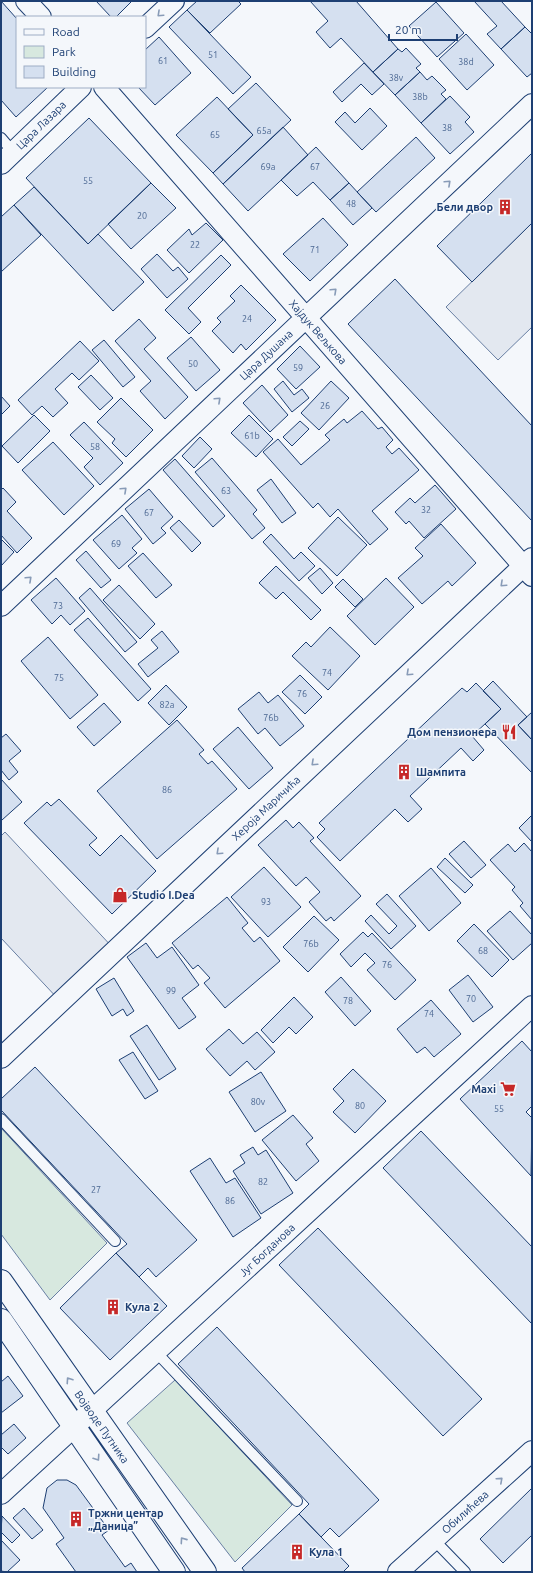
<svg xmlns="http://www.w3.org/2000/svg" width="533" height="1573" font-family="Ubuntu,sans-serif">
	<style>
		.green { fill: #d7e8df; stroke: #687fa3 }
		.parking { fill: #e3e8f0; stroke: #687fa3 }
		.building { fill: #d5e0f0; stroke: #1d3f73 }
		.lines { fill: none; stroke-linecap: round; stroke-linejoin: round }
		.service-casing { stroke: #1d3f73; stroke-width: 12 }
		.minor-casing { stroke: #1d3f73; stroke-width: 22 }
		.secondary-casing { stroke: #1d3f73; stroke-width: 24 }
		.service { stroke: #f4f7fb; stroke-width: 10 }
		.minor { stroke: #f4f7fb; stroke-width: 20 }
		.secondary { stroke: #f4f7fb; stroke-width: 22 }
		.oneway { stroke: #889bb7 }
		.labels { text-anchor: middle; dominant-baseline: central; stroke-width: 3; stroke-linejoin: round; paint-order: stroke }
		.number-label { font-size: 9px; fill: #4b6792 }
		.street-label { font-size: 11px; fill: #1d3f73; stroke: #f4f7fb }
		.poi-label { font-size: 11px; font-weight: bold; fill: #1d3f73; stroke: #f4f7fb; text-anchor: start }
	</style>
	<rect width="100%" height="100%" fill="#f4f7fb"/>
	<!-- green -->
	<path class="green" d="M 1,1128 L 107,1243 L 50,1300 L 1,1234 Z
		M 175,1380 L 292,1505 L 235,1562 L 127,1423 Z"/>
	<!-- parking -->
	<path class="parking" d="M 532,223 L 532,327 L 498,360 L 446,307 Z
		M 5,832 L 115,950 L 60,1001 L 1,938 L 1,836 Z"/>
	<!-- building -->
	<path class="building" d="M 1,1 L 17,19 L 17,87 L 48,87 L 16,117 L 1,100 Z
		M 96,1 L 132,1 L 116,17 L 111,17 Z
		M 197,1 L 238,1 L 241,4 L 210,33 L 187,10 Z
		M 310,1 L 356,1 L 398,49 L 373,72 L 341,38 L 330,48 L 316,32 L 328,21 Z
		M 474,1 L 501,1 L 525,27 L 501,49 L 487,34 L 497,26 Z
		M 436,2 L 464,33 L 437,57 L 409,26 Z
		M 187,10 L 251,77 L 233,94 L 169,27 Z
		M 525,27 L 532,34 L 532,73 L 527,77 L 501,49 Z
		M 466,34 L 494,65 L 467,90 L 439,59 Z
		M 159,37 L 191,73 L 155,105 L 138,87 L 145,87 L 145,50 Z
		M 406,48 L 421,64 L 416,68 L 420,72 L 395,95 L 373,72 L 398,49 L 402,52 Z
		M 364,63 L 384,84 L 372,95 L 361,84 L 342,102 L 333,92 Z
		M 420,72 L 427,80 L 432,76 L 446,90 L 441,94 L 446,99 L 421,123 L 395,95 Z
		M 256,83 L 291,120 L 223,184 L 213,173 L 253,135 L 228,109 Z
		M 450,96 L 470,117 L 465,122 L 474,132 L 450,154 L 421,123 Z
		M 217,97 L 253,135 L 213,173 L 176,135 Z
		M 370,108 L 387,126 L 362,150 L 335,122 L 345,112 L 355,123 Z
		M 89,118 L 151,183 L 88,244 L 26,178 Z
		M 283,127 L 308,155 L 248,211 L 223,184 Z
		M 416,137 L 435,158 L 376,212 L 357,192 Z
		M 316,147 L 349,183 L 330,200 L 313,182 L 297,196 L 281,180 Z
		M 532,153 L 532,223 L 472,282 L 437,246 Z
		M 151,183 L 176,208 L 131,249 L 108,224 Z
		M 349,183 L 372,208 L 353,225 L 330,200 Z
		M 34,187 L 88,244 L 98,234 L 144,282 L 113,311 L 14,205 Z
		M 14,205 L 41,235 L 1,272 L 1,217 Z
		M 323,218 L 348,245 L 310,281 L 283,254 Z
		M 206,223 L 223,240 L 189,273 L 167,250 L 189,229 L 192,235 Z
		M 157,254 L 173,271 L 178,267 L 188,279 L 167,298 L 141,269 Z
		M 221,255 L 231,265 L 188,308 L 201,322 L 189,334 L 165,310 Z
		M 395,279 L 532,426 L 532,521 L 348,324 Z
		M 241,285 L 276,320 L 246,350 L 241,344 L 233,353 L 212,331 L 221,322 L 217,318 L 235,301 L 230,296 Z
		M 139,319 L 156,338 L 144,349 L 188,397 L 165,419 L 140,391 L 151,381 L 115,341 Z
		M 191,337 L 220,370 L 196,391 L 167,358 Z
		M 104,340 L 135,377 L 123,387 L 92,350 Z
		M 80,341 L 99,361 L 79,380 L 72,373 L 55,389 L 68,403 L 53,417 L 42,406 L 32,415 L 18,400 Z
		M 300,346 L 320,367 L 296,389 L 277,369 Z
		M 91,375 L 113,398 L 100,410 L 78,387 Z
		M 283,381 L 294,395 L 302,389 L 309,398 L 292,412 L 274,389 Z
		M 331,381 L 349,398 L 319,430 L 301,413 Z
		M 262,385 L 288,415 L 270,432 L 243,403 Z
		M 1,396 L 10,406 L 1,415 Z
		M 121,398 L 153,430 L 126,457 L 112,443 L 115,439 L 97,422 Z
		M 362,411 L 378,429 L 382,427 L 393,440 L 386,447 L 392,454 L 399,448 L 419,470 L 372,511 L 388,529 L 370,545 L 338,509 L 330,517 L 318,503 L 313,508 L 263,452 L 278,439 L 301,465 L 330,440 L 325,435 L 344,419 L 347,423 Z
		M 34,415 L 50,431 L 18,463 L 2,446 Z
		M 249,415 L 273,439 L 256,457 L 231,433 Z
		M 300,421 L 309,429 L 292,446 L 283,437 Z
		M 84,422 L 123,463 L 100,485 L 84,467 L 93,458 L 70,435 Z
		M 200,437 L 212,449 L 194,468 L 182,456 Z
		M 53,442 L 94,486 L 64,515 L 22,470 Z
		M 212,458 L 257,510 L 253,514 L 265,528 L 252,539 L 195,472 Z
		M 175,459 L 225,516 L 213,527 L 163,470 Z
		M 271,479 L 296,513 L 282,523 L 257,490 Z
		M 435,485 L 456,509 L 424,538 L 409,521 L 406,524 L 395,512 L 410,498 L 415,503 Z
		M 3,488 L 16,502 L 7,511 L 32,538 L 17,553 L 1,535 L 1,490 Z
		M 149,489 L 173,517 L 161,528 L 166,533 L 153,544 L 125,509 Z
		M 122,515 L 142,539 L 132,548 L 137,553 L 119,569 L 93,540 Z
		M 338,517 L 367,545 L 337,576 L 308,548 Z
		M 179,520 L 201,543 L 192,552 L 170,528 Z
		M 441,524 L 476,563 L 452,586 L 448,581 L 422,604 L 398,578 L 423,556 L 415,548 Z
		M 271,534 L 294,559 L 301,552 L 315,566 L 299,581 L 263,542 Z
		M 1,539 L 14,552 L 1,566 Z
		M 86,551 L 111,580 L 101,588 L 76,560 Z
		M 143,553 L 172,585 L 156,598 L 128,566 Z
		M 276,566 L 321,610 L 311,620 L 283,592 L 276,599 L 259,583 Z
		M 320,568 L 333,583 L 322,594 L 308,578 Z
		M 56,578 L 85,611 L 70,625 L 61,615 L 52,624 L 31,600 Z
		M 386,578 L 414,607 L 375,645 L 347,616 Z
		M 343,579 L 363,599 L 355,607 L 335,587 Z
		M 119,585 L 155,624 L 140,639 L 103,600 Z
		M 90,588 L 137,642 L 125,652 L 79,598 Z
		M 88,618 L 151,689 L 138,701 L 74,630 Z
		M 330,627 L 360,656 L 328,690 L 292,656 L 306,642 L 311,647 Z
		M 162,631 L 179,652 L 148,677 L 138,664 L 158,648 L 151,640 Z
		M 48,637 L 98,695 L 70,719 L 21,661 Z
		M 300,675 L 322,697 L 305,714 L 282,692 Z
		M 493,681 L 527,717 L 518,725 L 532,740 L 532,773 L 485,724 L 501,709 L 483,691 Z
		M 476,683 L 501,709 L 472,736 L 484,750 L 473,761 L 461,748 L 410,796 L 422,809 L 408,822 L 395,809 L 340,861 L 317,837 L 325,829 L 319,823 L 462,688 L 467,692 Z
		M 166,685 L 187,707 L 169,725 L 148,703 Z
		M 259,692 L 268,703 L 278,695 L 304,726 L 280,746 L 265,728 L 258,734 L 238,709 Z
		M 104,703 L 121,722 L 94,746 L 77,727 Z
		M 532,712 L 532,740 L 518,725 Z
		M 177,720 L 204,750 L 199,754 L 208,764 L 212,761 L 237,789 L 157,859 L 97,791 Z
		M 238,727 L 273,768 L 249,789 L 213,749 Z
		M 6,734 L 21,751 L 9,761 L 18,772 L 9,780 L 1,770 L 1,738 Z
		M 1,779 L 22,802 L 2,820 L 1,819 Z
		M 59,799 L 97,838 L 89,845 L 100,856 L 121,835 L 156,871 L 112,914 L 24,823 L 47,802 L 51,806 Z
		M 532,815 L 532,842 L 519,828 Z
		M 286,820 L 293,828 L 299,822 L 314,838 L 310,841 L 361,896 L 334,921 L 331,917 L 326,921 L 309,902 L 320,892 L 306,877 L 296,886 L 258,845 Z
		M 464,841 L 486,865 L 471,878 L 449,854 Z
		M 524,843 L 532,852 L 532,920 L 520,906 L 523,903 L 512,890 L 515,887 L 490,860 L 508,844 L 515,852 Z
		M 445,858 L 473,885 L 465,893 L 437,867 Z
		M 264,867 L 301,907 L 268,937 L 231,897 Z
		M 431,868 L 461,903 L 429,931 L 399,896 Z
		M 387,894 L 416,926 L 391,949 L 365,921 L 371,915 L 389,934 L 397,926 L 376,904 Z
		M 227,897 L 248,923 L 242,928 L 254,942 L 260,937 L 280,961 L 225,1008 L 204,983 L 210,978 L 198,965 L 193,969 L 172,943 Z
		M 510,911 L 532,935 L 532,943 L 513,960 L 487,931 Z
		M 314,916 L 339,940 L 308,972 L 283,947 Z
		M 474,924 L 509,960 L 492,977 L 457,941 Z
		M 363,932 L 368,937 L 372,933 L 416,980 L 395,1000 L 367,970 L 375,963 L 365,953 L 351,967 L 340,954 Z
		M 146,943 L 157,958 L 172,947 L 199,985 L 182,998 L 196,1017 L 179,1029 L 127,957 Z
		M 468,975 L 493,1007 L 473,1022 L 449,990 Z
		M 341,977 L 371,1011 L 355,1026 L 325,992 Z
		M 114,978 L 134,1011 L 127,1016 L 123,1009 L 112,1016 L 96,989 Z
		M 294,997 L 313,1017 L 296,1034 L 289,1027 L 273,1043 L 261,1030 Z
		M 431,1000 L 461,1034 L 434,1057 L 425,1047 L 417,1053 L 397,1029 Z
		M 147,1025 L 176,1069 L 159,1080 L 130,1036 Z
		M 229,1029 L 243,1044 L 257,1032 L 275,1052 L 255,1070 L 247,1061 L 230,1076 L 206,1049 Z
		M 522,1041 L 532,1052 L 532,1106 L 526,1112 L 532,1118 L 531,1176 L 460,1099 Z
		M 133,1052 L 158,1091 L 145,1099 L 119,1060 Z
		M 35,1067 L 197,1240 L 156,1277 L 148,1268 L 139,1277 L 116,1253 L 127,1244 L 1,1110 L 1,1099 Z
		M 353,1069 L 386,1101 L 355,1133 L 333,1112 L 344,1101 L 333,1089 Z
		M 261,1072 L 286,1111 L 255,1132 L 229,1092 Z
		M 293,1115 L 313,1138 L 306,1144 L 319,1161 L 296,1181 L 262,1140 Z
		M 421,1131 L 532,1247 L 532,1324 L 383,1168 Z
		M 253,1147 L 258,1155 L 266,1150 L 293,1193 L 261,1214 L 233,1171 L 245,1163 L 240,1155 Z
		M 210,1158 L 226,1183 L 235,1178 L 261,1218 L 233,1237 L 190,1171 Z
		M 318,1228 L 482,1399 L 443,1436 L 279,1265 Z
		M 116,1253 L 167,1306 L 110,1360 L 60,1308 Z
		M 217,1327 L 379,1500 L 339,1537 L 330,1528 L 321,1537 L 299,1514 L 309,1504 L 178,1364 Z
		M 8,1376 L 23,1396 L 1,1413 L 1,1382 Z
		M 14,1424 L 26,1438 L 8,1454 L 1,1447 L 1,1435 Z
		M 57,1480 L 67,1480 L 76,1485 L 109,1530 L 102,1535 L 125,1567 L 131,1563 L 137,1572 L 76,1572 L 56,1544 L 64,1538 L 43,1508 L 47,1488 Z
		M 532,1488 L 532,1535 L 503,1563 L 480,1539 Z
		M 24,1508 L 43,1530 L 32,1539 L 13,1518 Z
		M 299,1514 L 349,1566 L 343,1572 L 245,1572 L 242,1568 Z
		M 2,1516 L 20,1535 L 12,1543 L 1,1532 Z
		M 1,1540 L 20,1560 L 7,1572 L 1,1571 Z"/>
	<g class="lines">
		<defs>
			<path id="service" d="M 1,138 L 13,152
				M 1,1119 L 115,1241
				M 156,1352 L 297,1501
				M 434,1540 L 465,1572"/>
			<path id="minor" d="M 26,1 L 41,17
				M 145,28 L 174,1
				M 104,87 L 532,576
				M 1,164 L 81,87
				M 1,606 L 532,104
				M 1,1058 L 532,558
				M 1,1494 L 532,1006
				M 398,1572 L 532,1451"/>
			<path id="secondary" d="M 1,1281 L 205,1572
				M 1,1320 L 174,1572"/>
		</defs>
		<!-- service casing -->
		<use href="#service" class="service-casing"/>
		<!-- minor casing -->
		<use href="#minor" class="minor-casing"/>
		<!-- secondary casing -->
		<use href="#secondary" class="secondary-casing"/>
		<!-- service -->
		<use href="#service" class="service"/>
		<!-- minor -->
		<use href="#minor" class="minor"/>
		<!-- secondary -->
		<use href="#secondary" class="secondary"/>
	</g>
	<!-- one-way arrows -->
	<defs><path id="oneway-chevron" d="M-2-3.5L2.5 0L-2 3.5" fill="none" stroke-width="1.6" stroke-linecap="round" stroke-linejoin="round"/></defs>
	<g class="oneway">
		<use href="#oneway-chevron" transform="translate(160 14) rotate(137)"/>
		<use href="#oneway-chevron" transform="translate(448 183) rotate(-43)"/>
		<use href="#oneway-chevron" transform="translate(334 291) rotate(-43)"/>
		<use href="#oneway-chevron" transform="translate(218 400) rotate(-43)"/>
		<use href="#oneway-chevron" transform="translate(124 490) rotate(-43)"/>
		<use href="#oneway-chevron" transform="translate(29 579) rotate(-43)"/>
		<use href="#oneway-chevron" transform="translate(503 584) rotate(137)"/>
		<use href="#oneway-chevron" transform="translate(409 673) rotate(137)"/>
		<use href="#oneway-chevron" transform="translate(314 763) rotate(137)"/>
		<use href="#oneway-chevron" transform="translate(219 852) rotate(137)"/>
		<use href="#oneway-chevron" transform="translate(69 1380) rotate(-124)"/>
		<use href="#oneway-chevron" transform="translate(97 1458) rotate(56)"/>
		<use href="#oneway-chevron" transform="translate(500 1480) rotate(-42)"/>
		<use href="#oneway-chevron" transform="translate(183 1540) rotate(-125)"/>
	</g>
	<!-- icons -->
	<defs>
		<symbol id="building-bare" viewBox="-9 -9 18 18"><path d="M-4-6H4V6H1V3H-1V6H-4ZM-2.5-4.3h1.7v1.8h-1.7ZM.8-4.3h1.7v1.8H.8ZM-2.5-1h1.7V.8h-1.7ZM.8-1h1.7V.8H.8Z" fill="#c62828" stroke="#f4f7fb" stroke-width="2.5" paint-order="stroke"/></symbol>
		<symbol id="restaurant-bare" viewBox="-9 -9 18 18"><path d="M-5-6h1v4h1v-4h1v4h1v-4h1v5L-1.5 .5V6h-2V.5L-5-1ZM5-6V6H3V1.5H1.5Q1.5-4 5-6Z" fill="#c62828" stroke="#f4f7fb" stroke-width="2.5" paint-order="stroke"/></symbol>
		<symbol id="shop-bare" viewBox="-9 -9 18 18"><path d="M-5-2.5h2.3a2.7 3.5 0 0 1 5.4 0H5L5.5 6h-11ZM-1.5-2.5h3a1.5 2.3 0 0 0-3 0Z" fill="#c62828" stroke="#f4f7fb" stroke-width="2.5" paint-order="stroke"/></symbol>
		<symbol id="supermarket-bare" viewBox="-9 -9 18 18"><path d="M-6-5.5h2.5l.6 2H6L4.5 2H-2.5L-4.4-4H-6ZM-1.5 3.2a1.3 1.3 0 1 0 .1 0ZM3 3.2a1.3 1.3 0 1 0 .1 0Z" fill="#c62828" stroke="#f4f7fb" stroke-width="2.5" paint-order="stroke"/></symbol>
	</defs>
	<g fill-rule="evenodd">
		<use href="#building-bare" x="494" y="196" width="22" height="22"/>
		<use href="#restaurant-bare" x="498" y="721" width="22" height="22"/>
		<use href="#building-bare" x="393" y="761" width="22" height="22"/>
		<use href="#shop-bare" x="109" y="884" width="22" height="22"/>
		<use href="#supermarket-bare" x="497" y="1078" width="22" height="22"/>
		<use href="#building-bare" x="102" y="1296" width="22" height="22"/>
		<use href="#building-bare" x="65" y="1508" width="22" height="22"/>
		<use href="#building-bare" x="286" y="1541" width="22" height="22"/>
	</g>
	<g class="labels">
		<!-- number labels -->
		<g class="number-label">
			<text x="213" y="55">51</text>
			<text x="163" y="61">61</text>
			<text x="466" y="62">38d</text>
			<text x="396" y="78">38v</text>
			<text x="420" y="97">38b</text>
			<text x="447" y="128">38</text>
			<text x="264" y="131">65a</text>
			<text x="215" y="135">65</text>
			<text x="268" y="167">69a</text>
			<text x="315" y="167">67</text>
			<text x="88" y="181">55</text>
			<text x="351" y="204">48</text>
			<text x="142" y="216">20</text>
			<text x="195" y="245">22</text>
			<text x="315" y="250">71</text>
			<text x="247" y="319">24</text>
			<text x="193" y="364">50</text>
			<text x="298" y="368">59</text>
			<text x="325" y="406">26</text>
			<text x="252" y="436">61b</text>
			<text x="95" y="447">58</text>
			<text x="226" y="491">63</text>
			<text x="426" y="510">32</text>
			<text x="149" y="513">67</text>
			<text x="116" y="544">69</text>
			<text x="58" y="606">73</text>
			<text x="327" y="673">74</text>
			<text x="59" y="678">75</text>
			<text x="302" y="694">76</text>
			<text x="167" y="705">82a</text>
			<text x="271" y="718">76b</text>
			<text x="167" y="790">86</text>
			<text x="266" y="902">93</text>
			<text x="311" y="944">76b</text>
			<text x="483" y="951">68</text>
			<text x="387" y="965">76</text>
			<text x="171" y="991">99</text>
			<text x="471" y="999">70</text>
			<text x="348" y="1001">78</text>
			<text x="429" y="1014">74</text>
			<text x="258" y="1102">80v</text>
			<text x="360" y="1106">80</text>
			<text x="499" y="1109">55</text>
			<text x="263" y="1182">82</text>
			<text x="96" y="1190">27</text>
			<text x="230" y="1201">86</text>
		</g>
		<!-- street labels -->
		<g class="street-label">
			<text transform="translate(41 125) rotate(-44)">Цара Лазара</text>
			<text transform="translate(318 332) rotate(49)">Хајдук Вељкова</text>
			<text transform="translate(266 355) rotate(-43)">Цара Душана</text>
			<text transform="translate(266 808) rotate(-43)">Хероја Маричића</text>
			<text transform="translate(267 1250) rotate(-43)">Југ Богданова</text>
			<text transform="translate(102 1427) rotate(55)">Војводе Путника</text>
			<text transform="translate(465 1512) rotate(-42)">Обилићева</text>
		</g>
		<!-- poi labels -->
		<g class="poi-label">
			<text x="493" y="207" text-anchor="end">Бели двор</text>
			<text x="497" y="732" text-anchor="end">Дом пензионера</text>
			<text x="416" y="772">Шампита</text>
			<text x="132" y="895">Studio I.Dea</text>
			<text x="496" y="1089" text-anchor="end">Maxi</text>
			<text x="125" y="1307">Кула 2</text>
			<text x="88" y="1513">Тржни центар<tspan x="88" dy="13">„Даница”</tspan></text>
			<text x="309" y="1552">Кула 1</text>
		</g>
	</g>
	<!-- border -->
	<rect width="533" height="1573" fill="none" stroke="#1d3f73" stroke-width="4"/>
	<!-- legend -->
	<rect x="16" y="16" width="130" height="72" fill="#f4f7fb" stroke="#9eadc5"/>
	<rect x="24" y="29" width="20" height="6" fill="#f4f7fb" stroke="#9eadc5"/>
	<text x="52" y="36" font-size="12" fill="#1d3f73">Road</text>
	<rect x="24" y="46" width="20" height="12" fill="#d7e8df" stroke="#9eadc5"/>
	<text x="52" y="56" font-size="12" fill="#1d3f73">Park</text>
	<rect x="24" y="66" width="20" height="12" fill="#d5e0f0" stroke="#9eadc5"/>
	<text x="52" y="76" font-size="12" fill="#1d3f73">Building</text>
	<!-- scale -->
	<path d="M389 34v6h68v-6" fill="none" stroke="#1d3f73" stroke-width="2"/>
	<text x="395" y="34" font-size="12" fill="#1d3f73" stroke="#f4f7fb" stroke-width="3" paint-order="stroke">20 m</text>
</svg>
